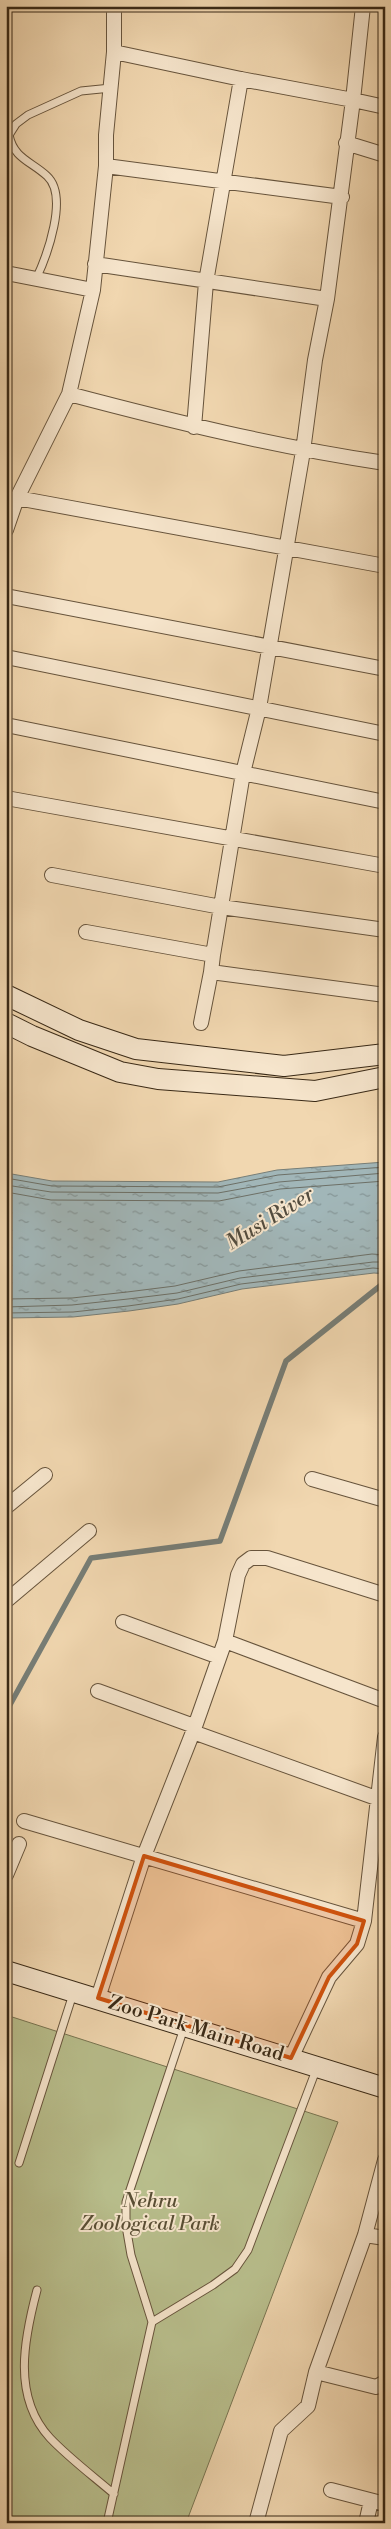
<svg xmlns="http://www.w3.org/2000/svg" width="391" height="2529" font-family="'Libre Bodoni',serif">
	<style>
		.green { fill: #b8be8c; stroke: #787451 }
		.water { fill: url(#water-ripples); stroke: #777e77 }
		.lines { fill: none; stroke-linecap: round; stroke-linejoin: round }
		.shore { stroke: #6d7067; stroke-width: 1 }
		.stream { stroke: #777e77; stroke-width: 5.5 }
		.lane-casing { stroke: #67543c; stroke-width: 9 }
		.street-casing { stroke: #67543c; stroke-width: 16 }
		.secondary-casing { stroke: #392916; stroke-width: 22 }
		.lane { stroke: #f6e5cc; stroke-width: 7 }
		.street { stroke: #f6e5cc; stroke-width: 14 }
		.secondary { stroke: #f6e5cc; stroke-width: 20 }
		.marked { fill: #ce520e; fill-opacity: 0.2; stroke: #ce520e; stroke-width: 4; stroke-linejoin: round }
		.labels { text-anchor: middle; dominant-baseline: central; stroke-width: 4; stroke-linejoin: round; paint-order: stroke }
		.street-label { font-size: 20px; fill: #392916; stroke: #f6e5cc }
		.park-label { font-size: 20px; font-style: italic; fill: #594e34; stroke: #f6e5cc }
		.water-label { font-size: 21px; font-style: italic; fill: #534c3e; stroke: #f6e5cc }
	</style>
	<defs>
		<pattern id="water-ripples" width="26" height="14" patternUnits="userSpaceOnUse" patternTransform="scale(1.25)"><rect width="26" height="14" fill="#a1b6b8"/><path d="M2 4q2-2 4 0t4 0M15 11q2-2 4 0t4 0" fill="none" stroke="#849495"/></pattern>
	</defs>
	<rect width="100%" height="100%" fill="#f1d7b0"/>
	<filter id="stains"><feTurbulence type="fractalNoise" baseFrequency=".004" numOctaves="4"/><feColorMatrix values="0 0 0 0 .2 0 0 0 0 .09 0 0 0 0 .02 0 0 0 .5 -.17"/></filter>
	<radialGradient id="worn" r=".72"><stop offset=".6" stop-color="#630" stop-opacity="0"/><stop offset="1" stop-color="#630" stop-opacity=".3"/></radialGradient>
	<!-- green -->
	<path class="green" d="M 6,2015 L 338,2122 L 186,2523 L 6,2523 Z"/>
	<!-- water -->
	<path class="water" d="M 385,1162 L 385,1274 L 374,1273 L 242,1289 L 178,1304 L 129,1311 L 73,1317 L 6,1318 L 6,1173 L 52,1181 L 218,1182 L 277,1170 Z"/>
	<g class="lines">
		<!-- shore -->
		<path class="shore" d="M 6,1178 L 52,1186 L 218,1187 L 278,1175 L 385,1167
			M 6,1185 L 51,1192 L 218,1193 L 279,1182 L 385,1173
			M 6,1192 L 51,1200 L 219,1201 L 280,1189 L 385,1181
			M 6,1299 L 72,1298 L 127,1292 L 175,1286 L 239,1271 L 372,1254 L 385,1255
			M 6,1307 L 72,1305 L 128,1299 L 177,1293 L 240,1278 L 373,1262 L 385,1262
			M 6,1313 L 73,1312 L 128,1306 L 178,1299 L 241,1284 L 373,1268 L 385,1269"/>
		<!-- stream -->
		<path class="stream" d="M 6,1712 L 91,1558 L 220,1541 L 286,1361 L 385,1282"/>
		<defs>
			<path id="lane" d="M 36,279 C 47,256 69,196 47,176 C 31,161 14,159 9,135 L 16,124 L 28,115 L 81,91 L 111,88
				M 19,2163 L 73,1994
				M 37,2290 C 24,2339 12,2397 50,2438 C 69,2458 93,2476 114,2494
				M 152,2322 L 213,2285 L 235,2269 L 248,2250 L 316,2070
				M 107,2523 L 152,2322 L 131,2255 L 126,2226 L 126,2202 L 184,2028"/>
			<path id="street" d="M 363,6 L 353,100 L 385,107
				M 114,52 L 241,79 L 353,100 L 327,299 L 315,360 L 303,451 L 259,708 L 243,773 L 213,955
				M 346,143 L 385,155
				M 106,166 L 342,197
				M 95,264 L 327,299
				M 6,273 L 93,290
				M 69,394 C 175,422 277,447 385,463
				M 194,427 L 206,282 L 241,79
				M 17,498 L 385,566
				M 6,530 L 17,498 L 69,394 L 93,290 L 106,166 L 106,135 L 114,52 L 114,6
				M 6,596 L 385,669
				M 6,657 L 385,734
				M 6,725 L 385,802
				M 6,798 L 385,866
				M 52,875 L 221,907 L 385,930
				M 86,932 L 213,955 L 211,972 L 385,995
				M 201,1023 L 211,972
				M 312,1479 L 385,1500
				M 6,1507 L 45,1475
				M 6,1601 L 89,1531
				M 123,1622 L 219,1657
				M 225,1641 L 385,1701
				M 98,1691 L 194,1726
				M 193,1732 L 376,1798
				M 24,1821 L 364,1921 L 385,1737
				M 6,1875 L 19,1844
				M 98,1998 L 144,1856 L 193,1732 L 225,1641 L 238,1575 L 243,1564 L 251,1558 L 267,1558 L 385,1595
				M 291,2058 L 329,1977 L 357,1944 L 364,1921
				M 365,2235 L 385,2238
				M 316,2372 L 376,2387 L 385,2382
				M 331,2490 L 385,2504
				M 256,2523 L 281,2431 L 308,2406 L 316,2372 L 365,2235 L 385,2160
				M 366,2523 L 371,2501"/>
			<path id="secondary" d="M 6,995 L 79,1030 L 136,1049 L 284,1066 L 385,1054
				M 6,1023 L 32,1036 L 120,1072 L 158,1079 L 315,1091 L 385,1077
				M 6,1971 L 385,2088"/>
		</defs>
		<!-- lane casing -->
		<use href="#lane" class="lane-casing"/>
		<!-- street casing -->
		<use href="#street" class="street-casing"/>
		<!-- secondary casing -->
		<use href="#secondary" class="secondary-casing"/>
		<!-- lane -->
		<use href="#lane" class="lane"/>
		<!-- street -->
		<use href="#street" class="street"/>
		<!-- secondary -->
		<use href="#secondary" class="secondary"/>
	</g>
	<!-- marked area -->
	<path class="marked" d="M 144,1856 L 364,1921 L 357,1944 L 329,1977 L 291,2058 L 98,1998 Z"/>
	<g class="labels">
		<!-- street labels -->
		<g class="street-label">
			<text transform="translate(196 2029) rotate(17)">Zoo Park Main Road</text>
		</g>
		<!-- park labels -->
		<g class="park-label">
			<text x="150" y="2201">Nehru<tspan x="150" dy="23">Zoological Park</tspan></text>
		</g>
		<!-- water labels -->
		<g class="water-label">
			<text transform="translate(270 1219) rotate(-32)">Musi River</text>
		</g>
	</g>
	<!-- margin -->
	<rect width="391" height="2529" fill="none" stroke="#f1d7b0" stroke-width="25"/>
	<rect x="8" y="8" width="376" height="2514" fill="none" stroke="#392916" stroke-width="2.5"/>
	<rect x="12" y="12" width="366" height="2504" fill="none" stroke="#392916"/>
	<rect width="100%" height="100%" filter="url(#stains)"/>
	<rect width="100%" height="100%" fill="url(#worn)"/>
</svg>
